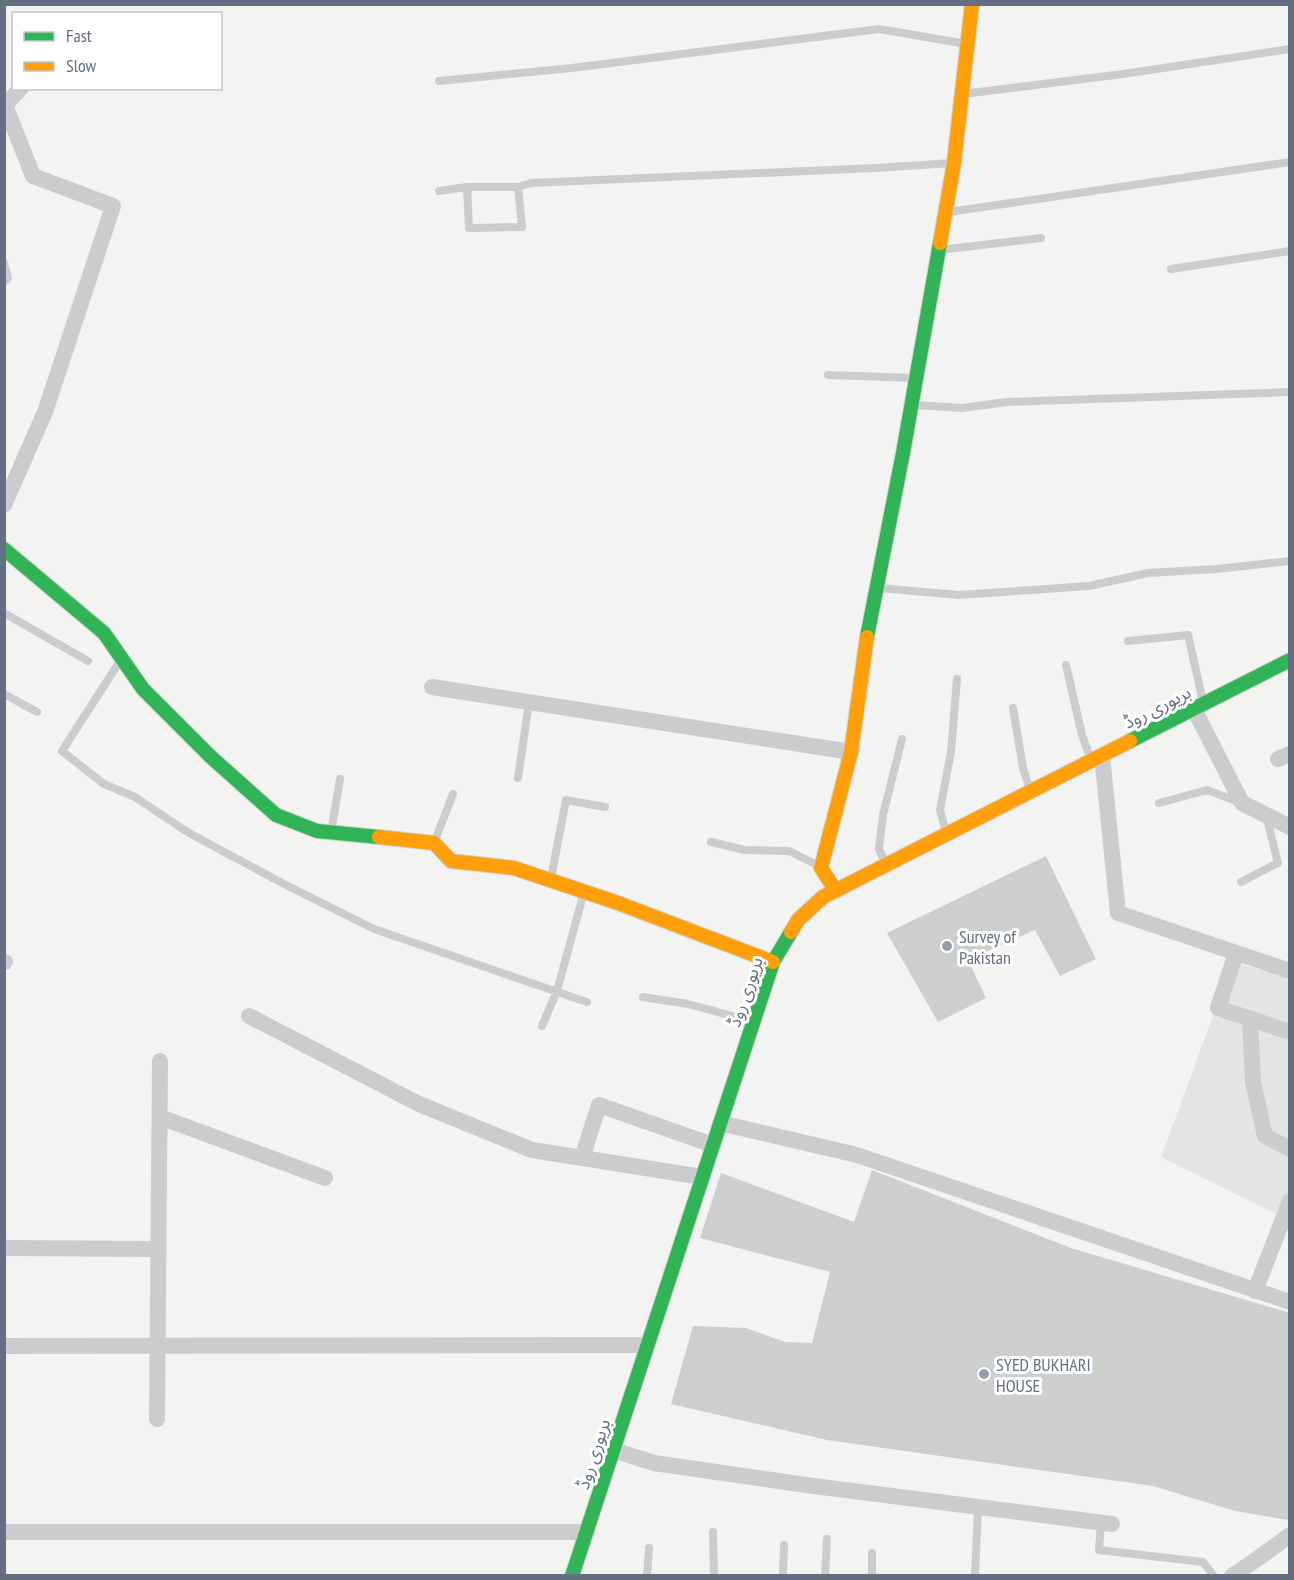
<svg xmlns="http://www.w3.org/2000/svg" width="1294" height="1580" font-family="'PT Sans Narrow','Noto Sans Arabic',sans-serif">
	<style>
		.built { fill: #e3e5e4 }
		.building { fill: #cdcfcf }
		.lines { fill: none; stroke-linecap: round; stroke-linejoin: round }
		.fast-casing { stroke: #d0d2d1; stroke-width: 16 }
		.slow-casing { stroke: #d0d2d1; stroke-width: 16 }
		.lane { stroke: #cbcccd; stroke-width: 8 }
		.street { stroke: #cbcccd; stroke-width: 16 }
		.fast { stroke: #30b455; stroke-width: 14 }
		.slow { stroke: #ff9f0a; stroke-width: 14 }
		.poi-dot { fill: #959ea9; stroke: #fff; stroke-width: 2 }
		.labels { text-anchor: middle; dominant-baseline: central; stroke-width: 6; stroke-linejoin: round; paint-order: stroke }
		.street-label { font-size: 18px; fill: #637082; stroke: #fff }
		.poi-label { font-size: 18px; fill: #637082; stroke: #fff; text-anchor: start }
	</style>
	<rect width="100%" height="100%" fill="#f3f4f1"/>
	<!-- built -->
	<path class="built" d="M 1233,962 L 1289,978 L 1289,1208 L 1284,1207 L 1276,1214 L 1161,1157 Z"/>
	<!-- building -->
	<path class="building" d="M 1046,856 L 1096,959 L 1060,976 L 1035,930 L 968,960 L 986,998 L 938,1022 L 887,933 Z
		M 872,1170 L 1071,1248 L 1290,1313 L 1290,1519 L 1288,1520 L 1235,1511 L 1153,1486 L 827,1440 L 671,1404 L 693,1326 L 746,1328 L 785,1342 L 812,1343 L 830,1272 L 700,1238 L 721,1173 L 854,1222 Z"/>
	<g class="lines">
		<defs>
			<path id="fast" d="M 4,549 L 104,633 L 143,689 L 211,757 L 276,815 L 317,831 L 379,837
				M 867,637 L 903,453 L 940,243
				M 1130,741 L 1290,660
				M 572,1576 L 773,962 L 791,932"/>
			<path id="slow" d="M 940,243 L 954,163 L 972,4
				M 379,837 L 434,843 L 451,861 L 514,868 L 618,903 L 773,962
				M 836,891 L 821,868 L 851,752 L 867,637
				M 791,932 L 798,920 L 823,897 L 1130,741"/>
		</defs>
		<!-- fast casing -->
		<use href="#fast" class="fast-casing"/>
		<!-- slow casing -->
		<use href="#slow" class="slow-casing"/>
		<!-- lane -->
		<path class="lane" d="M 439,81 L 572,68 L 879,29 L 967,44
			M 963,94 L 1123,74 L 1290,49
			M 518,187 L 467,187 L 469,228 L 522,227 L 518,187 L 531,183 L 875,168 L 953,163
			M 439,191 L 467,187
			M 949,212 L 1290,162
			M 940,250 L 1041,238
			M 4,263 L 8,278 L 4,282
			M 1171,269 L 1290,251
			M 828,375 L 916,378
			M 913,405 L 962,408 L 1007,402 L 1290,392
			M 879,588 L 959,595 L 1089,586 L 1148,573 L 1216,569 L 1290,561
			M 4,613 L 88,661
			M 1128,641 L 1188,635 L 1203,701
			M 120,661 L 62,751 L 104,784 L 135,797 L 189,833 L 284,884 L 374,929 L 587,1002
			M 1066,665 L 1082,735 L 1091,760
			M 4,694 L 37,712
			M 1013,708 L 1023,768 L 1030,790
			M 518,778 L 529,702
			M 1159,803 L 1207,790 L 1239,802
			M 331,832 L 340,779
			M 946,832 L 940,810 L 951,752 L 957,679
			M 711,842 L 745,850 L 789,851 L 821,867
			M 434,843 L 453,794
			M 886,864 L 879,849 L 883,815 L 902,739
			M 551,878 L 566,800 L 605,807
			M 1241,882 L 1278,863 L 1266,815
			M 643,997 L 688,1004 L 751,1021
			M 542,1026 L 557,991 L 584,892
			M 1101,1523 L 1099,1550 L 1203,1562 L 1214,1576
			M 713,1532 L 714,1576
			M 647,1576 L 649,1548
			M 783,1576 L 784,1545
			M 825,1576 L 827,1539
			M 872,1576 L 872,1553
			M 975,1576 L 978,1507"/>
		<!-- street -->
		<path class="street" d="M 4,505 L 45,412 L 113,206 L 33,176 L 5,105 L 21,88
			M 432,687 L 851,752
			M 1194,709 L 1242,803 L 1290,827
			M 1102,756 L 1118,913 L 1290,971
			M 1278,759 L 1290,754
			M 1236,953 L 1218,1008 L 1290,1032
			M 4,962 L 5,962
			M 249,1016 L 419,1104 L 532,1150 L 702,1177
			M 1250,1019 L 1253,1082 L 1265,1136 L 1290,1149
			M 160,1117 L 325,1178
			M 720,1123 L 857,1155 L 1290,1302
			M 582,1158 L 599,1105 L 713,1145
			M 4,1248 L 158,1249
			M 1255,1291 L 1290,1201
			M 4,1346 L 647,1345
			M 157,1419 L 160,1061
			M 613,1450 L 654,1463 L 806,1485 L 1112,1524
			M 4,1532 L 587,1532
			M 1232,1576 L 1257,1559 L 1290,1535"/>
		<!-- fast -->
		<use href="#fast" class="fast"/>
		<!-- slow -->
		<use href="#slow" class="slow"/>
	</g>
	<!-- markers -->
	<g class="poi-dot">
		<circle cx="947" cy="946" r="6"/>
		<circle cx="984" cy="1374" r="6"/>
	</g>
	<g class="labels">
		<!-- street labels -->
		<g class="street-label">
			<text transform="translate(1157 707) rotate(-27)">بریوری روڈ</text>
			<text transform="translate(745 992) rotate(-71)">بریوری روڈ</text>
			<text transform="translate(593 1454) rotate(-72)">بریوری روڈ</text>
		</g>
		<!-- poi labels -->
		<g class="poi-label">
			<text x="959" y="936">Survey of<tspan x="959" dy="21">Pakistan</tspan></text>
			<text x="996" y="1364">SYED BUKHARI<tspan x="996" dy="21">HOUSE</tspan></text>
		</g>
	</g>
	<!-- border -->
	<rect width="1294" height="1580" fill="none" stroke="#637082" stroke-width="12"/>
	<!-- legend -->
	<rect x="12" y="12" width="210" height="78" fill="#ffffff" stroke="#c1c6cd" stroke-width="1.5"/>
	<rect x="24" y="32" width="30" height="9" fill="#30b455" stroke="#c1c6cd" stroke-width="1.5"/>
	<text x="66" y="42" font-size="18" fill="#637082">Fast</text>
	<rect x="24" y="62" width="30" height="9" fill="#ff9f0a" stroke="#c1c6cd" stroke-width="1.5"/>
	<text x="66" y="72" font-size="18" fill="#637082">Slow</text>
</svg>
